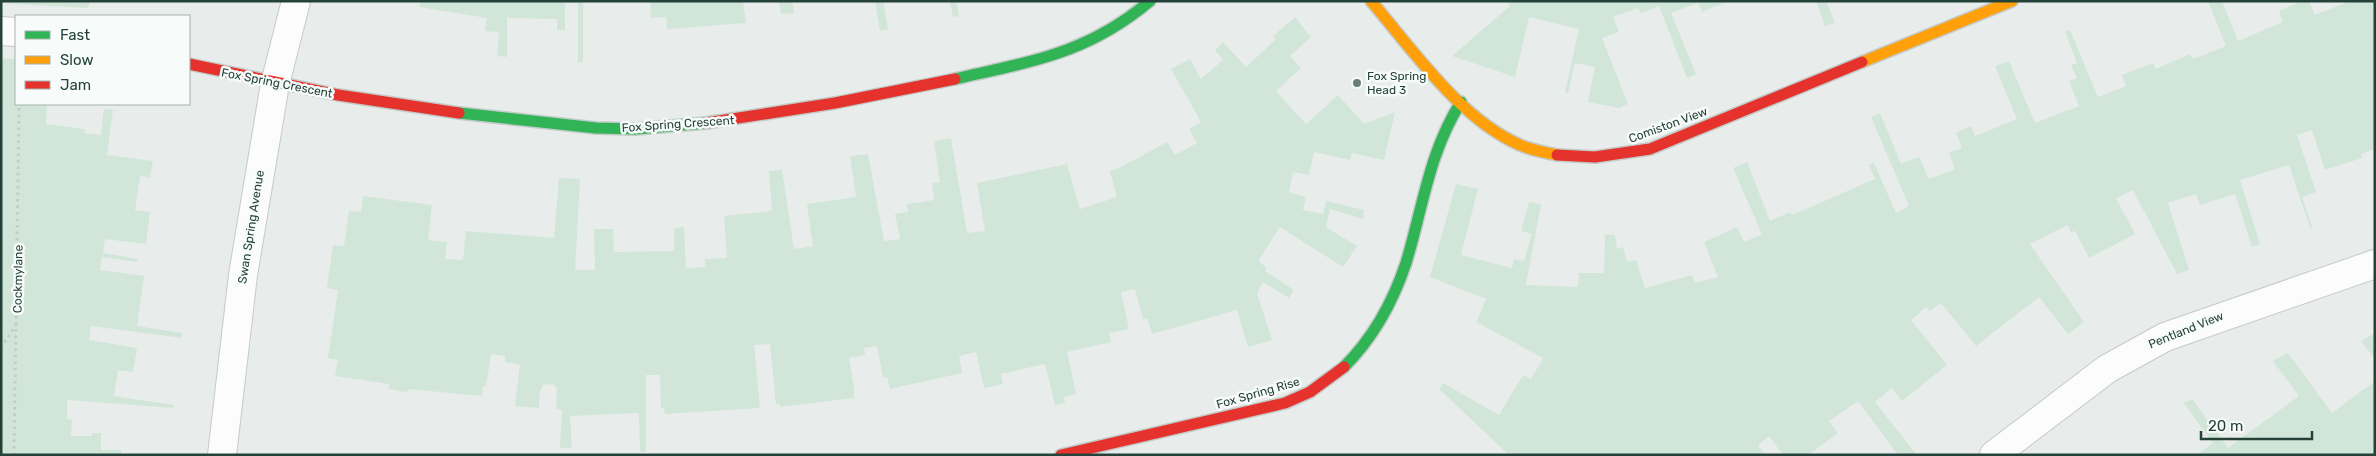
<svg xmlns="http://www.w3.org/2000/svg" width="2376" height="456" font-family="Rubik,sans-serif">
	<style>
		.green { fill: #d1e6d8 }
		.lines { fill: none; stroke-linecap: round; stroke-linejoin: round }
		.street-casing { stroke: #c5cac8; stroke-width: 30 }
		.fast-casing { stroke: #c3cbc8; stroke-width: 14 }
		.slow-casing { stroke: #c3cbc8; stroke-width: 14 }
		.jam-casing { stroke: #c3cbc8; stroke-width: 14 }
		.path { stroke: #c3ccca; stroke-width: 3; stroke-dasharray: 2.5 4; stroke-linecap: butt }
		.street { stroke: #fcfcfc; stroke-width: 28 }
		.fast { stroke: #30b455; stroke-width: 11 }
		.slow { stroke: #ff9f0a; stroke-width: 11 }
		.jam { stroke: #e5322d; stroke-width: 11 }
		.poi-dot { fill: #697e78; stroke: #f7fbf9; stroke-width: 2 }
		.labels { text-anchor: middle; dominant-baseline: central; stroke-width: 5; stroke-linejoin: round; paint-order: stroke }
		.poi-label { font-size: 12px; fill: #24423a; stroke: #f7fbf9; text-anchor: start }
		.street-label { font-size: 12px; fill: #24423a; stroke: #f7fbf9 }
	</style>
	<rect width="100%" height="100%" fill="#e8edeb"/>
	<!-- green -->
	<path class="green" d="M 1,1 L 90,1 L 88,8 L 1,3 Z
		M 421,1 L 583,1 L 583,62 L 578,62 L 578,3 L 565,3 L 565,30 L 557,30 L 557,19 L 507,18 L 507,57 L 497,56 L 499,32 L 485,31 L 487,18 L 419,7 Z
		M 650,1 L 743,1 L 746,23 L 667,29 L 666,17 L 651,18 Z
		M 779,1 L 792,1 L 794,13 L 781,14 Z
		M 875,1 L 883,1 L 888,29 L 880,31 Z
		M 950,1 L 956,1 L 959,16 L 953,17 Z
		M 1506,1 L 1729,1 L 1702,12 L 1698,3 L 1671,13 L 1696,74 L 1687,78 L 1659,6 L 1641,13 L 1638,8 L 1613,17 L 1619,32 L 1602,38 L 1628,104 L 1619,108 L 1588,102 L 1595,67 L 1575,63 L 1568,93 L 1565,92 L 1579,29 L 1529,17 L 1515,77 L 1452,56 L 1510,6 Z
		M 1816,1 L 1826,1 L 1835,23 L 1825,26 Z
		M 2208,1 L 2222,1 L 2238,41 L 2283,22 L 2279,11 L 2302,1 L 2309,1 L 2315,15 L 2350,1 L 2375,1 L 2375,149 L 2361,154 L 2362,158 L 2325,170 L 2312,130 L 2297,135 L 2316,192 L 2302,197 L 2312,227 L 2310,228 L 2289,165 L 2240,180 L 2260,244 L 2252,247 L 2235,194 L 2200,205 L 2196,194 L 2168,203 L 2189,270 L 2177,274 L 2133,190 L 2116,198 L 2135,234 L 2089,258 L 2075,231 L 2071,232 L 2067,225 L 2030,244 L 2084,322 L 2068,334 L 2039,297 L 1976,346 L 1941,303 L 1930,311 L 1926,307 L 1911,320 L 1947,365 L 1902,401 L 1892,388 L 1875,402 L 1917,455 L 1898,455 L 1858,401 L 1829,421 L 1838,433 L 1808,455 L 1783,455 L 1769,436 L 1758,445 L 1765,455 L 1509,455 L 1439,389 L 1443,383 L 1499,415 L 1523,375 L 1531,379 L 1543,358 L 1476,322 L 1486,299 L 1430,277 L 1456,184 L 1478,189 L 1461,255 L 1512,268 L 1514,259 L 1524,261 L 1532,234 L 1521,231 L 1529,202 L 1541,204 L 1526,285 L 1578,287 L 1579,273 L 1604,273 L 1605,234 L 1615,235 L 1617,249 L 1623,247 L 1627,262 L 1636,260 L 1645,288 L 1692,275 L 1695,283 L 1718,277 L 1704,242 L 1737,227 L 1744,242 L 1762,234 L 1733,168 L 1747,162 L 1770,221 L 1790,212 L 1792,215 L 1875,179 L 1869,164 L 1874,163 L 1896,213 L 1909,206 L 1871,117 L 1880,113 L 1901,164 L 1919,157 L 1929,179 L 1955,169 L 1949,153 L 1962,148 L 1956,133 L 1971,126 L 1975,136 L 2017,119 L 1995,66 L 2009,61 L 2035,123 L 2079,106 L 2069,81 L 2077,78 L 2071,65 L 2077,63 L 2065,32 L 2070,30 L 2098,97 L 2126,86 L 2122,75 L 2153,63 L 2156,69 L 2190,54 L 2193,59 L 2226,46 Z
		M 1295,17 L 1311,37 L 1290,56 L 1301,68 L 1276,91 L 1306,124 L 1338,95 L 1364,124 L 1395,112 L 1384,160 L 1352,153 L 1350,160 L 1314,152 L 1309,175 L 1293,172 L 1289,192 L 1306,197 L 1303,210 L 1323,214 L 1326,201 L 1364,210 L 1363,219 L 1330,209 L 1326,227 L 1357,246 L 1343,267 L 1280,227 L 1258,261 L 1267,268 L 1265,271 L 1294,290 L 1289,298 L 1263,282 L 1257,293 L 1272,340 L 1248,347 L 1237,310 L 1152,334 L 1147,318 L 1143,319 L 1135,289 L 1121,292 L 1129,329 L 1109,333 L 1111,342 L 1067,352 L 1076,394 L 1064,397 L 1065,403 L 1055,405 L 1045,364 L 1001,374 L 1003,384 L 984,388 L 976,352 L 959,356 L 962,373 L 890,389 L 887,377 L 883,378 L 877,346 L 864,348 L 865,355 L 849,358 L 854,388 L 854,398 L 780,407 L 780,404 L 776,404 L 770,344 L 754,345 L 760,408 L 665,414 L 664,408 L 661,408 L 660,375 L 646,375 L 646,452 L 640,452 L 639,413 L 570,416 L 572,448 L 560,448 L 562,410 L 556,409 L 557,389 L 553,384 L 543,385 L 540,392 L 539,408 L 515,406 L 520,365 L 505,362 L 505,356 L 491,354 L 486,386 L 483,386 L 482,396 L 408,389 L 407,392 L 389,389 L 389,384 L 335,376 L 338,360 L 328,358 L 338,290 L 327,288 L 333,245 L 344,246 L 349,211 L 361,212 L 363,196 L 432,205 L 428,240 L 447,242 L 445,259 L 463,260 L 466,231 L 554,238 L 559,178 L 580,179 L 575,270 L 595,270 L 594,229 L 613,229 L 614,252 L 674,251 L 674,228 L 684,227 L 686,268 L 705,267 L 705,259 L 727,258 L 724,216 L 772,211 L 769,171 L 782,170 L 794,249 L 813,246 L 807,204 L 856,197 L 850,156 L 868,154 L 884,241 L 900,239 L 895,214 L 908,212 L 907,204 L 934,200 L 932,183 L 940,182 L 934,141 L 951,138 L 967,233 L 985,231 L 977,183 L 1067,164 L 1080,209 L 1117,197 L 1110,171 L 1117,169 L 1167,142 L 1175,155 L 1197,143 L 1189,129 L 1201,122 L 1171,69 L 1190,59 L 1201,79 L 1223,60 L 1215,50 L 1223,42 L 1246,67 L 1276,39 L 1273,36 Z
		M 1,58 L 16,59 L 16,104 L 47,104 L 46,124 L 85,129 L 84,133 L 101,135 L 104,109 L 113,110 L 107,155 L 153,161 L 150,178 L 140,176 L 135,210 L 150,212 L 146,244 L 105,239 L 103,253 L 138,259 L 137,262 L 102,257 L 100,270 L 144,276 L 137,326 L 182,333 L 182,338 L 91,326 L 89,340 L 137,348 L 133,372 L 118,370 L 114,396 L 174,405 L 174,408 L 67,400 L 67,419 L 72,420 L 71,436 L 92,436 L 92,433 L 101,433 L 101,450 L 121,450 L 121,455 L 1,455 Z
		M 2375,333 L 2375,359 L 2361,341 Z
		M 2288,353 L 2332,413 L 2375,381 L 2375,455 L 2196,455 L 2213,443 L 2184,403 L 2192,399 L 2228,448 L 2299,396 L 2273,361 Z"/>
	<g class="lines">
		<defs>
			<path id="street" d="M 1,31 L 16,32
				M 222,455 L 243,275 L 275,84 L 296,1
				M 1994,455 L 2107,369 L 2165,337 L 2375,264"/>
			<path id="fast" d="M 955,79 C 1032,61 1087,54 1150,1
				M 459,113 L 596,128 L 635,129 L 706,123
				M 1344,367 C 1373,338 1393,302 1406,263 C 1423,207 1429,152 1461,102"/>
			<path id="slow" d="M 1371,1 C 1412,49 1460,119 1520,145 C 1531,150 1544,152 1557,155
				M 1862,62 L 2012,1"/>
			<path id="jam" d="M 189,64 L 338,95 L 459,113
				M 706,123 L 835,103 L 955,79
				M 1557,155 L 1595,157 L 1650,149 L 1862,62
				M 1061,455 L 1285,403 L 1310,392 L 1344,367"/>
		</defs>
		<!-- street casing -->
		<use href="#street" class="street-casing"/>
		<!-- fast casing -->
		<use href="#fast" class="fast-casing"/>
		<!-- slow casing -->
		<use href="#slow" class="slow-casing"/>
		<!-- jam casing -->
		<use href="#jam" class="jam-casing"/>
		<!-- path -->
		<path class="path" d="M 1,348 L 17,323
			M 14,455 L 19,104"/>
		<!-- street -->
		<use href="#street" class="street"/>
		<!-- fast -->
		<use href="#fast" class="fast"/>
		<!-- slow -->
		<use href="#slow" class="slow"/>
		<!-- jam -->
		<use href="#jam" class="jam"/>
	</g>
	<!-- markers -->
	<circle class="poi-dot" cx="1357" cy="83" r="5"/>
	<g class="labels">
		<!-- poi labels -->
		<g class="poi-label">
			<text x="1367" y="76">Fox Spring<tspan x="1367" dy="14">Head 3</tspan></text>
		</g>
		<!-- street labels -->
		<g class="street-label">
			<text transform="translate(277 83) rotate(11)">Fox Spring Crescent</text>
			<text transform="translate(678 124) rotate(-4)">Fox Spring Crescent</text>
			<text transform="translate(1668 125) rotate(-20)">Comiston View</text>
			<text transform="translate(251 227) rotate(-81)">Swan Spring Avenue</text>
			<text transform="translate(18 279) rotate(-89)">Cockmylane</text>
			<text transform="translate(2186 330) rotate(-22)">Pentland View</text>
			<text transform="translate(1258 393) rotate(-16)">Fox Spring Rise</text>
		</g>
	</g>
	<!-- border -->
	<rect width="2376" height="456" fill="none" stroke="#24423a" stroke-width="5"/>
	<!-- legend -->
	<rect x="15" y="15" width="175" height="90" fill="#f7fbf9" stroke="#a3b1ad"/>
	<rect x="25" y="31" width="25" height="8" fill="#30b455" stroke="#a3b1ad"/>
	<text x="60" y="40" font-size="15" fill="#24423a">Fast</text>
	<rect x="25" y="56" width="25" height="8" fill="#ff9f0a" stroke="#a3b1ad"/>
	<text x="60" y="65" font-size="15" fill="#24423a">Slow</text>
	<rect x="25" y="81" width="25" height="8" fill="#e5322d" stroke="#a3b1ad"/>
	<text x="60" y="90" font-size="15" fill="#24423a">Jam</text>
	<!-- scale -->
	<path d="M2201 431v8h111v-8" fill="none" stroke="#24423a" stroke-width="2.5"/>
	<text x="2208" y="431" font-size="15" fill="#24423a" stroke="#f7fbf9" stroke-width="4" paint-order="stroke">20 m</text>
</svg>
